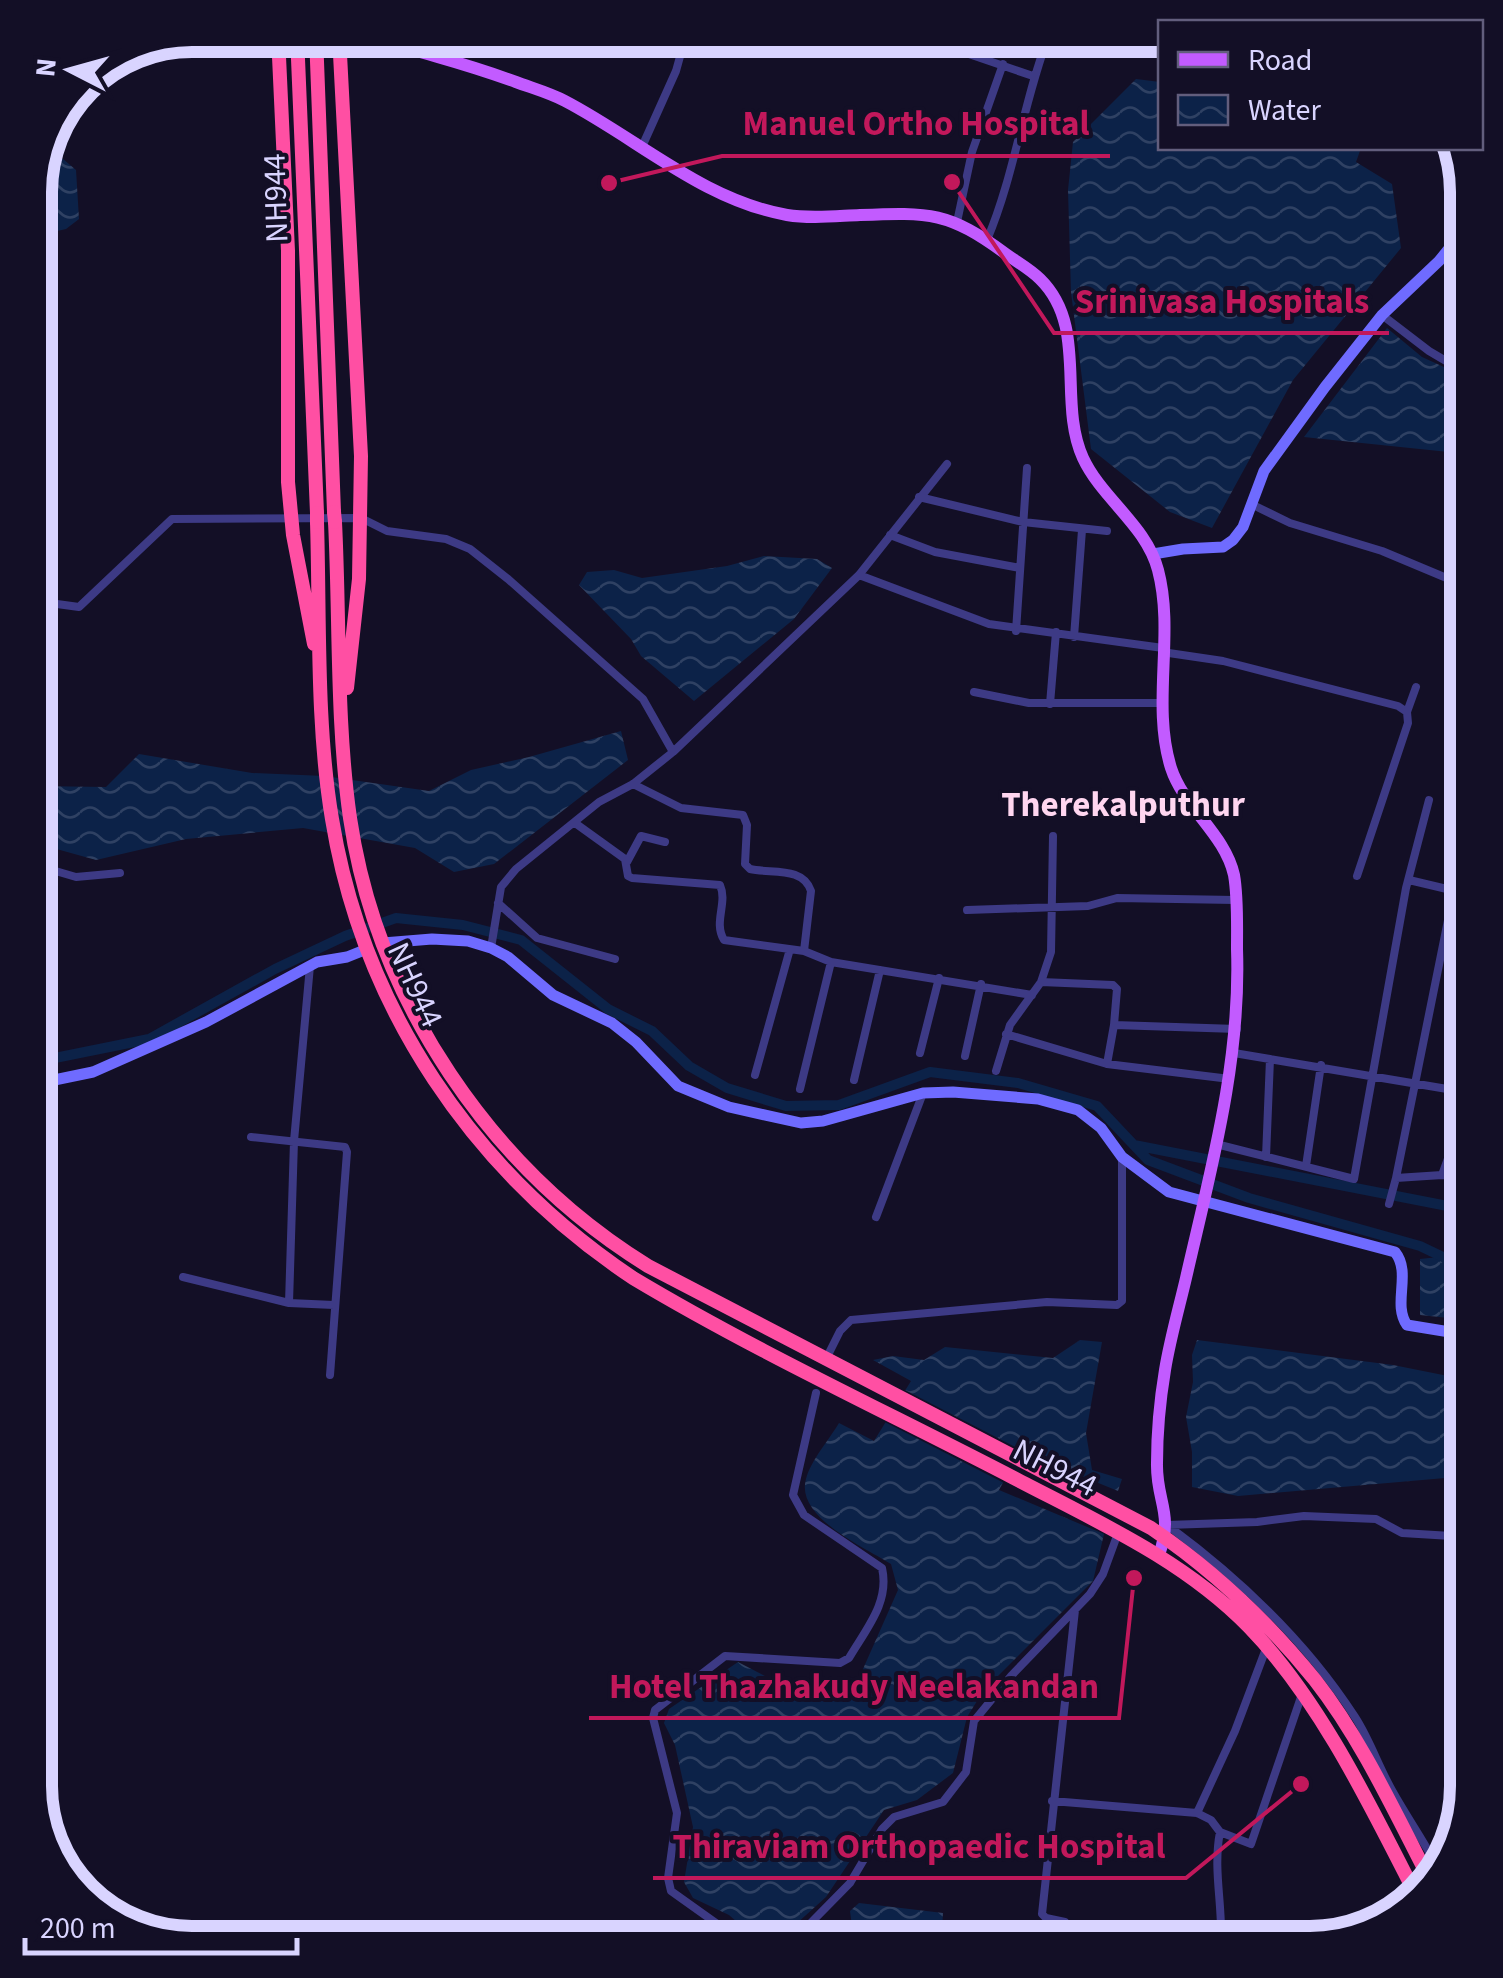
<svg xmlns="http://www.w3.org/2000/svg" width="1503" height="1978" font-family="'Source Sans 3',sans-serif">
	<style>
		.water { fill: url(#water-waves) }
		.pier { fill: #130f26 }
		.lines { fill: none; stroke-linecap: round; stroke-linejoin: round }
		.canal { stroke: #0c2248; stroke-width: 10 }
		.street { stroke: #3d3a85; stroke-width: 8 }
		.secondary { stroke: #6f6bff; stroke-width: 11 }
		.primary { stroke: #c25bff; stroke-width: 12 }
		.highway { stroke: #ff4fa3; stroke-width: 14 }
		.highway-bridge { stroke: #ff4fa3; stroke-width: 14 }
		.labels { text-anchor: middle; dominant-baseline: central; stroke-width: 8; stroke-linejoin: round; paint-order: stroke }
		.street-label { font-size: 32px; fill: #d9d4ff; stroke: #130f26 }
		.neighbourhood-label { font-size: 35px; font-weight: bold; fill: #ffd6f0; stroke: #130f26 }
		.rim { fill: none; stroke: #d9d4ff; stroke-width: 12 }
		.leader { fill: none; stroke: #c2185b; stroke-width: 4 }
		.callout-dot { fill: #c2185b; stroke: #130f26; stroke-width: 4 }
		.callout-label { font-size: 35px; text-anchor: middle; font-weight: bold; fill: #c2185b; stroke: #130f26; stroke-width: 8; stroke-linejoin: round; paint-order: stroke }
	</style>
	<defs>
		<pattern id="water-waves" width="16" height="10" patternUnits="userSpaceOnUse" patternTransform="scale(2.5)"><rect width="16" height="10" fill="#0c2248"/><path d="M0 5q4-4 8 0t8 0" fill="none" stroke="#2f4163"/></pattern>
	</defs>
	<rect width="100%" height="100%" fill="#130f26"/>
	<!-- water -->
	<path class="water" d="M 1136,79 L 1160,82 L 1160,148 L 1361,148 L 1356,162 L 1392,184 L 1401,248 L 1293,380 L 1212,528 L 1170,512 L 1091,449 L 1071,292 L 1068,190 L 1073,142 Z
		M 46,159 L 63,159 L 76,170 L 79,219 L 66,229 L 35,236 L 35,181 Z
		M 1387,328 L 1422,357 L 1468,378 L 1468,454 L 1304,437 Z
		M 764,556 L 817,559 L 832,568 L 794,619 L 694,701 L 641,656 L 631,639 L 579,585 L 587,572 L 614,570 L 642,578 L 727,566 Z
		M 621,731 L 628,760 L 494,864 L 454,872 L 415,848 L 303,828 L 186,839 L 96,860 L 35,843 L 35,786 L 106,787 L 139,754 L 252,773 L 324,776 L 429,791 L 471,770 L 529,757 Z
		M 1468,1254 L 1468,1320 L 1420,1315 L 1420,1259 Z
		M 1080,1340 L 1102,1342 L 1086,1433 L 1092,1470 L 1122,1479 L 1118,1491 L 1069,1471 L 1025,1443 L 999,1490 L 1104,1534 L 1093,1581 L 984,1690 L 967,1717 L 953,1773 L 917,1800 L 884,1810 L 826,1897 L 775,1943 L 761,1943 L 729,1915 L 693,1898 L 684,1882 L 693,1827 L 675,1745 L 664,1723 L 669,1709 L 738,1662 L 780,1684 L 859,1678 L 898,1590 L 891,1564 C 864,1547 795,1517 806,1479 C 811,1460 829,1440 839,1423 L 874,1441 L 911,1381 L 873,1360 L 893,1356 L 924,1360 L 945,1347 L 1053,1358 Z
		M 1197,1340 L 1393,1365 L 1468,1380 L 1468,1476 L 1238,1496 L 1192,1487 L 1192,1452 L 1186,1417 L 1193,1382 L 1192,1355 Z
		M 859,1903 L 943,1913 L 941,1943 L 849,1943 L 852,1926 L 850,1911 Z"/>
	<!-- pier -->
	<path class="pier" d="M 901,1388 L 1025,1452 L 1008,1485 L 881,1420 Z"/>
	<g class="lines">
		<!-- canal -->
		<path class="canal" d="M 35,1062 L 149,1039 L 275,969 L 345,936 L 396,918 L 463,925 L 521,940 L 608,1009 L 652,1031 L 689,1066 L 727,1088 L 786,1106 L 839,1105 L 930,1072 L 1018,1083 L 1097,1106 L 1148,1160 L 1249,1198 L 1420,1246 L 1443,1257
			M 1134,1145 L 1468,1210"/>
		<!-- street -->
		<path class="street" d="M 960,35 L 960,51 L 1033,76
			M 641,149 L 676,71 L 686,35
			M 957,222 L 972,152 L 1003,64
			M 987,240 C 1015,174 1023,102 1049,35
			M 1382,315 L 1429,351 L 1468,374
			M 919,497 L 1023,522 L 1107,531
			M 1251,504 L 1290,523 L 1382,551 L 1468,587
			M 890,535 L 935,552 L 1020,568
			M 859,575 L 989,624 L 1163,648
			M 35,601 L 79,607 L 172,519 L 361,518 L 387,531 L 446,539 L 470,549 L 508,579 L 643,699 L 673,752
			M 1016,631 L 1027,468
			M 1074,637 L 1082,530
			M 1162,652 L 1223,661 L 1398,706 L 1407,712 L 1408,723 L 1357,876
			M 974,692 L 1029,703 L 1162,703
			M 1050,704 L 1056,632
			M 1407,712 L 1416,687
			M 633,784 L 681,808 L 743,815 L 747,825 L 745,864 L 750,869 C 771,874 803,866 811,891 L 804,951
			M 575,823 L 625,859 L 628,876 L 632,878 L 720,885 C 728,903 713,922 724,940 L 804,951 L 831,962 L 1032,995
			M 627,862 L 641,836 L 665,842
			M 35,865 L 76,877 L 120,873
			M 1409,880 L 1468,894
			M 498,903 L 537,938 L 615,959
			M 967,910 L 1088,906 L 1117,898 L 1235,900
			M 491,948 L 501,887 L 516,869 L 599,802 L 633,784 L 673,752 L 859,575 L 947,464
			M 1041,982 L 1051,952 L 1053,836
			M 1006,1034 L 1107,1064 L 1230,1079
			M 920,1053 L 939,978
			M 1234,1053 L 1459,1091 L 1468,1062
			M 965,1056 L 981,984
			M 1107,1064 L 1114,1025 L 1237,1029
			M 996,1071 L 1010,1025 L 1041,982 L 1113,985 L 1117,989 L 1114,1025
			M 755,1075 L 790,949
			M 854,1080 L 880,970
			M 800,1089 L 831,962
			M 251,1137 L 345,1147 L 347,1152 L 330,1375
			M 1216,1144 L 1354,1179 L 1406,888 L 1429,800
			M 1266,1157 L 1270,1059
			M 1306,1166 L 1321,1065
			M 1442,1175 L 1453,1145
			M 1468,1178 L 1442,1175 L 1396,1178 L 1468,821
			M 1389,1204 L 1396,1178
			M 876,1217 L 923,1093
			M 183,1277 L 289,1303 L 334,1305
			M 289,1303 L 294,1141 L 310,966
			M 826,1359 L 840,1331 L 851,1320 L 1047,1302 L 1117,1305 L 1122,1301 L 1122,1157
			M 1167,1525 C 1239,1578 1306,1641 1355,1717 C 1370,1740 1379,1768 1393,1792 C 1408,1819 1426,1844 1440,1872
			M 1167,1525 L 1257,1522 L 1304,1516 L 1376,1519 L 1402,1533 L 1468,1537
			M 1052,1801 L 1197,1813 L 1211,1820 L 1220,1832 L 1251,1844 L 1302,1694
			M 1197,1813 L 1235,1731 L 1267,1646
			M 1220,1832 C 1213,1868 1222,1901 1221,1937
			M 979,1941 L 995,1943
			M 744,1943 L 671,1891 L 668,1878 L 677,1813 L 653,1718 L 655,1710 L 725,1656 L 840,1663 L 849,1658 C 866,1629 890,1602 882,1568 L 804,1515 L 793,1495 L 816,1393
			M 791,1943 L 850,1883 L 882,1829 L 894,1817 L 943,1802 L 966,1772 L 974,1721 L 1011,1676 L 1090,1594 L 1103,1574 L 1118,1533
			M 1067,1943 L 1065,1922 L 1046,1918 L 1042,1914 L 1075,1610"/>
		<!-- secondary -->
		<path class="secondary" d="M 1153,554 L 1183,549 L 1223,547 L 1233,540 L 1243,527 L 1264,471 L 1325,387 L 1382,315 L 1439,261 L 1468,225
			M 383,943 L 432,939 L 468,941 L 491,948 L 508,957 L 553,995 L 612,1023 L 636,1042 L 678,1086 L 729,1107 L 801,1123 L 823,1121 L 923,1093 L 953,1092 L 1038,1099 L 1078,1110 L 1101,1128 L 1122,1157 L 1169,1192 L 1395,1252 C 1412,1273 1392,1304 1407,1325 L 1468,1335
			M 35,1084 L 93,1072 L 206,1022 L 317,962 L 347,957 L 367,949"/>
		<!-- primary -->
		<path class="primary" d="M 356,35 C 410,49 464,63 516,82 C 532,88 550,93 565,101 C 638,139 703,200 787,215 C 811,219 836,216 860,215 C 930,212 949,212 1006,254 C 1017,262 1030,269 1040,279 C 1089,327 1057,401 1083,458 C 1102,499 1146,525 1158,570 C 1175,634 1151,704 1171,768 C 1184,808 1225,834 1234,875 C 1238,898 1237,925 1237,949 C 1241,1061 1211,1169 1186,1278 C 1179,1308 1170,1339 1165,1370 C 1160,1400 1157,1433 1157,1463 C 1156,1502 1174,1512 1159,1555"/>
		<!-- highway -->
		<path class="highway" d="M 278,35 L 288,251 L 288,482 L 293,535 L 314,644
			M 297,35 L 317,513
			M 316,35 L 334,512
			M 339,35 L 361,456 L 359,579 L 347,688
			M 317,522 C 320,619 316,724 332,819 C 363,1009 473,1171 633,1278 C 755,1351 887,1412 1014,1478 C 1096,1521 1184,1560 1249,1627 C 1320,1700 1371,1807 1417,1897
			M 335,522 C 340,620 336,720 350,818 C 377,1001 491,1169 648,1266 L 1151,1528 C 1213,1570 1268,1622 1315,1680 C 1362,1740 1396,1815 1431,1882"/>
		<!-- highway-bridge -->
		<path class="highway-bridge" d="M 334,512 L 335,522
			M 317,513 L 317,522"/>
	</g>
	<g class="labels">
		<!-- street labels -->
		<g class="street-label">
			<text transform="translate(276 198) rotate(-92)">NH944</text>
			<text transform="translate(415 985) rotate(65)">NH944</text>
			<text transform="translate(1055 1468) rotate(27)">NH944</text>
		</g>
		<!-- neighbourhood labels -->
		<g class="neighbourhood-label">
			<text x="1123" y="805">Therekalputhur</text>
		</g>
	</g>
	<!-- crop -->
	<path d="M0 0H1503V1978H0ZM192 52H1310A140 140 0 0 1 1450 192V1786A140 140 0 0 1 1310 1926H192A140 140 0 0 1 52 1786V192A140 140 0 0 1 192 52Z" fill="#130f26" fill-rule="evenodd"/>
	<path class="rim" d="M192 52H1310A140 140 0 0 1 1450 192V1786A140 140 0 0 1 1310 1926H192A140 140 0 0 1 52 1786V192A140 140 0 0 1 192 52Z"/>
	<!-- callouts -->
	<path class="leader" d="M609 183L722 156H1110M952 182L1054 333H1389M1134 1578L1119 1718H589M1301 1784L1186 1878H653"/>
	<g class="callout-dot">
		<circle cx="609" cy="183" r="10"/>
		<circle cx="952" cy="182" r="10"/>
		<circle cx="1134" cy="1578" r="10"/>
		<circle cx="1301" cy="1784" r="10"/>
	</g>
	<g class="callout-label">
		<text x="916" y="135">Manuel Ortho Hospital</text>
		<text x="1222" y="313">Srinivasa Hospitals</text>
		<text x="854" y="1698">Hotel Thazhakudy Neelakandan</text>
		<text x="919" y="1858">Thiraviam Orthopaedic Hospital</text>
	</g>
	<!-- legend -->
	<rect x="1158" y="20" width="325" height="130" fill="#130f26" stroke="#625e7d" stroke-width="2.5"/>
	<rect x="1178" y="52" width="50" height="15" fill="#c25bff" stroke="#625e7d" stroke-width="2.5"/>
	<text x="1248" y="70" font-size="30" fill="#d9d4ff">Road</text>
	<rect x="1178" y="95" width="50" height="30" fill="url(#water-waves)" stroke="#625e7d" stroke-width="2.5"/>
	<text x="1248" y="120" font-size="30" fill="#d9d4ff">Water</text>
	<!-- north arrow -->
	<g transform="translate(70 70) rotate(276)" stroke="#130f26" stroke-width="8" paint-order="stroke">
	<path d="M0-8L18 38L0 25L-18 38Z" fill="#d9d4ff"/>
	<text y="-15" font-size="28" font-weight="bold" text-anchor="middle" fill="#d9d4ff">N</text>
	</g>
	<!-- scale -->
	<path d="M25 1938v15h272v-15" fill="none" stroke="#d9d4ff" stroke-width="5"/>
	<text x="40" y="1938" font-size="30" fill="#d9d4ff" stroke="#130f26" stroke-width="8" paint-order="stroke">200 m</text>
</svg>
